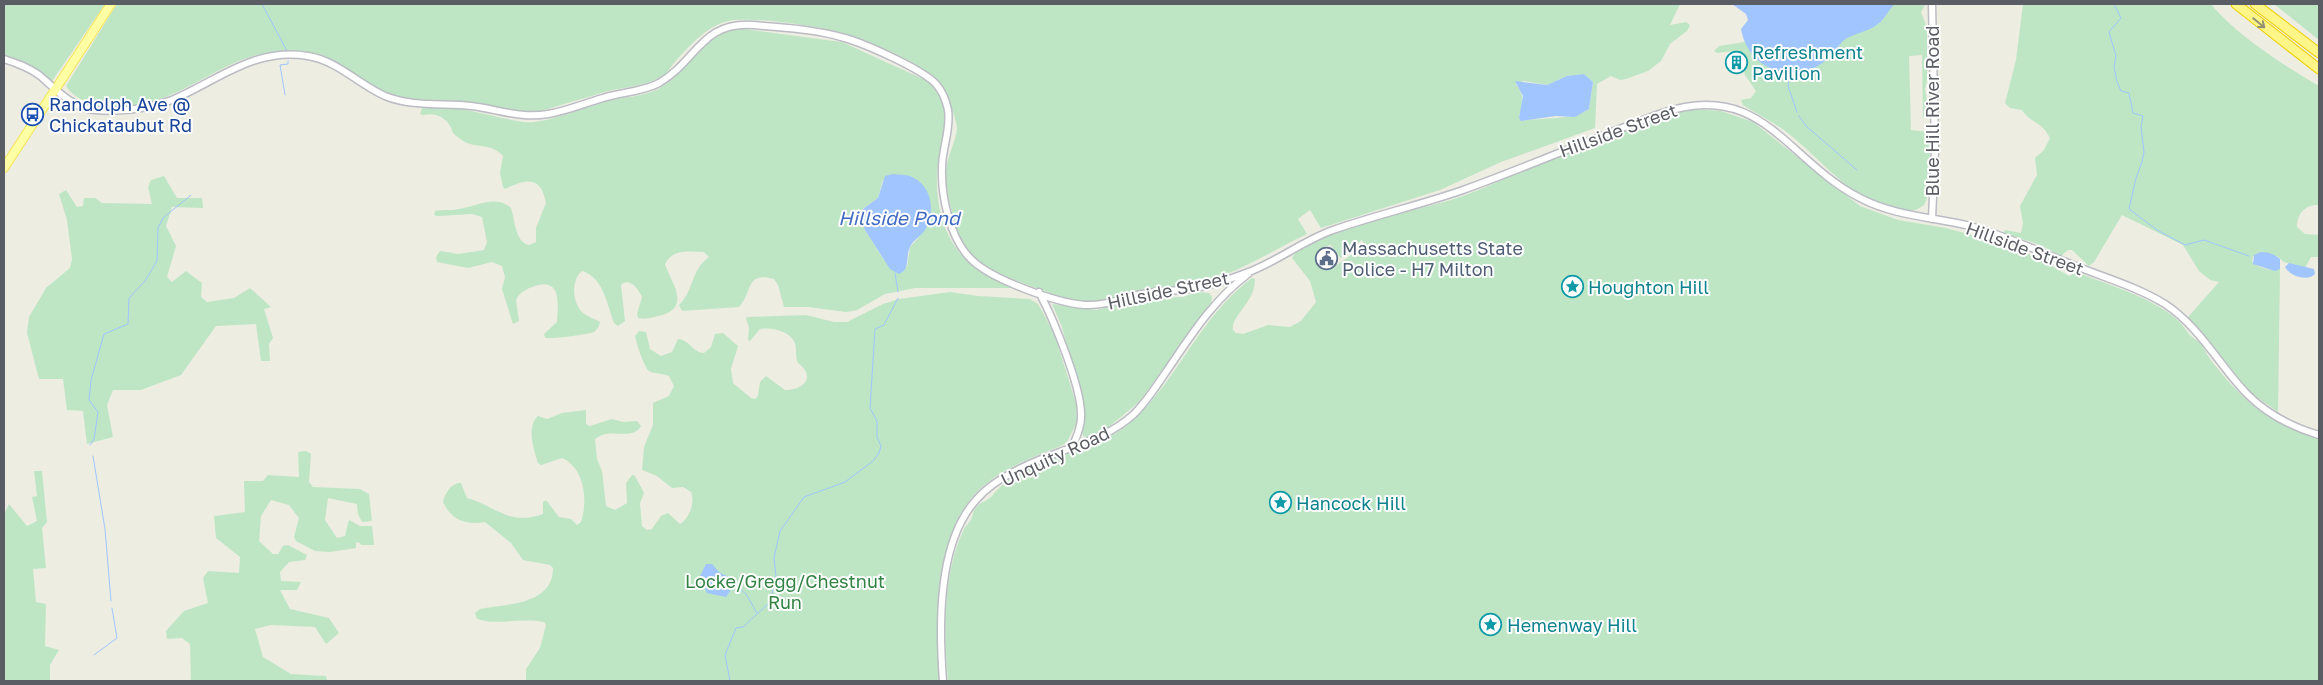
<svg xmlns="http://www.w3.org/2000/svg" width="2323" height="685" font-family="'Golos Text',sans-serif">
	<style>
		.green { fill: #bee6c5; fill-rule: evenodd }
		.water { fill: #a0c5ff }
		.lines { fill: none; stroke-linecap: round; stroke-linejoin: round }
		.stream { stroke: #a0c5ff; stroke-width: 1 }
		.secondary-casing { stroke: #bbbcc4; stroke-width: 9 }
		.primary-casing { stroke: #f3e355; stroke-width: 10 }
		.motorway-casing { stroke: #efcf00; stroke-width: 11 }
		.secondary { stroke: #fff; stroke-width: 6 }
		.primary { stroke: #feffa5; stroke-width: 8 }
		.motorway { stroke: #fef588; stroke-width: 9 }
		.oneway { stroke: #939270 }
		.labels { text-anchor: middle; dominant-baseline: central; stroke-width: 4; stroke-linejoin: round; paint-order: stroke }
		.culture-label { font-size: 18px; fill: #0d838f; stroke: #fff; text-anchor: start }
		.transit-label { font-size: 18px; fill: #164399; stroke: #fff; text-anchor: start }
		.street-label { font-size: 18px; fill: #5a5d63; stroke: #fff }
		.service-label { font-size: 18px; fill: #4e5e75; stroke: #fff; text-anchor: start }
		.park-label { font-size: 18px; fill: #328244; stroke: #fff }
		.water-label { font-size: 19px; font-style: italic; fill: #416ac4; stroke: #fff }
	</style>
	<rect width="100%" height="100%" fill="#edede2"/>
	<!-- green -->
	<path class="green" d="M 4,4 L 105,4 L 48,87 L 25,69 L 4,62 Z
		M 117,4 L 1680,4 L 1670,25 L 1686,22 L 1690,25 L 1687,31 L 1670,44 L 1661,61 L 1648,71 L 1626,79 L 1620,80 L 1611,76 L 1597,84 L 1595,128 L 1501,162 L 1440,190 L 1321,228 L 1310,210 L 1298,219 L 1307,234 C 1273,250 1242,271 1206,281 C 1184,287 1161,286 1139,290 C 1120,294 1101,303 1081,301 C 1059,298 1037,288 1017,281 C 990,271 966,258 957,230 C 951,212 946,190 946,171 C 947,156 956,142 957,128 C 957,122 949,99 946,93 C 932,65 867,40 837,32 C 813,25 758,18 734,20 C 710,22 689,46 674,63 C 670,68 670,69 665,74 C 648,86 627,87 608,91 C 587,97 565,104 544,110 C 519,116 495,106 470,102 C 444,98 414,103 389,93 C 343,75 330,45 273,52 C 231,57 201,84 163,98 C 136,108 84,114 66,86 ZM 1584,74 L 1593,82 L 1589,109 C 1571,121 1543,117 1521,121 L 1519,117 C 1523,104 1525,96 1516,84 L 1524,81 L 1547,85 L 1567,76 Z
		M 1895,4 L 1926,4 L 1921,12 L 1927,27 L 1927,80 L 1925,89 L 1929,114 L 1925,117 L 1923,117 L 1922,55 L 1909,56 L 1911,130 L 1928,132 L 1930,152 L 1927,198 L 1924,205 L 1916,210 C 1859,212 1828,165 1789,134 C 1774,122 1758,115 1743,105 L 1741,100 L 1751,98 L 1756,91 L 1745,75 L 1741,57 L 1732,51 L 1717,53 L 1714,51 L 1719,46 L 1745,42 C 1765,76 1796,83 1828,58 C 1835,53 1839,42 1846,38 C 1856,32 1868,31 1878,24 C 1884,19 1888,9 1895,4 Z
		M 2023,4 L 2211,4 C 2236,35 2285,66 2319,86 L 2319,205 C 2306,204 2297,213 2297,227 L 2305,234 L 2319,235 L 2319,257 L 2311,257 L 2305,268 L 2284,262 L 2277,256 L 2253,256 L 2252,261 C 2255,267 2273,272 2280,269 L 2278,412 L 2250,392 L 2188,317 L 2219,282 L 2210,280 L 2199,271 L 2183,245 L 2122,215 L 2094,262 L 2089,266 L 2072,250 L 2068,250 L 2061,256 L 2038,244 L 2003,233 L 2005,230 L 2021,233 L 2023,223 L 2020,206 L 2037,175 L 2035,158 L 2044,150 L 2050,138 C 2042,121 2030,123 2022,110 L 2010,108 L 2005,103 L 2016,60 Z
		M 2274,4 L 2319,4 L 2319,40 Z
		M 744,29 L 842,42 L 923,79 C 961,100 938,141 937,173 C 935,228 958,269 1010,286 L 1010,288 L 915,288 L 885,294 L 857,310 L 846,312 L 808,307 L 784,307 L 778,285 L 774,279 C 745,271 753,292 739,307 L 682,311 L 679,305 C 695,289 690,271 709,257 L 704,252 C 690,252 673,248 665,264 C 670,281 692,306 662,315 C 653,317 647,320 638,318 L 637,314 L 642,297 C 638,289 630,277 621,285 L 625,321 L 618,326 L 614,323 C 607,304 603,277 582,271 C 571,280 572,302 582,312 C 587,317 594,318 600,322 C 599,326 598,329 594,332 C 586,335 552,339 545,338 L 544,334 L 557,322 C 558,303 562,278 535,286 C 526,289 520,292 516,300 L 519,321 L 513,324 L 502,289 L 505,277 L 502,266 L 492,262 L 468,268 L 437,262 L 436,257 L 440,251 L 458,254 L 484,250 L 487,242 L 482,217 L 472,214 L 438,216 L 434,215 L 435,211 C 443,209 451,211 459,209 C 475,207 496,194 511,208 C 515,220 515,242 529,245 L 536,242 L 536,228 L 546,203 C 541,174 524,180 505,189 L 503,187 L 500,173 L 503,156 C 491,143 480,148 467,143 C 463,141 457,137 453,133 C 449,119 438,112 423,115 L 420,114 L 422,108 C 454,103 491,117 523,122 C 546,125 585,106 608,101 C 623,97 641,97 656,90 C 692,74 697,32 744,29 ZM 883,180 L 920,236 L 910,247 L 907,267 L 884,260 L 865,230 L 863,209 L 878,198 Z
		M 1692,109 L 1721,111 L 1753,122 L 1860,206 L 1898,220 L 1946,228 L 2005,244 L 2042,260 L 2069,276 L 2075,273 L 2084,275 C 2114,287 2149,297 2174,317 C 2181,322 2184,328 2189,334 C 2192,338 2197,340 2201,344 C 2205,350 2208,357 2213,363 C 2246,404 2268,423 2319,439 L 2319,681 L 948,681 C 944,632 942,575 964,529 C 966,525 969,523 971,520 C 973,515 973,510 977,506 C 982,502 989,500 993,495 C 1002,483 1020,472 1035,465 C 1068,451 1103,447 1131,422 C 1178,380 1200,316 1252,278 L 1255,279 C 1255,303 1231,315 1233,330 L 1236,333 L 1243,334 L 1268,325 L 1290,327 L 1301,321 L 1316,302 L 1310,281 L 1292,258 C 1302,236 1423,208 1451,200 C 1473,193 1496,183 1517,173 C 1573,148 1633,122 1692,109 ZM 1362,240 L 1365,245 L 1337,265 L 1323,247 L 1331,245 L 1341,259 L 1342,255 Z
		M 164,176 L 177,198 L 202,198 L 203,208 L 172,207 L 166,226 L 176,246 L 167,277 L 172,282 L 186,271 L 202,283 L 201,297 L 207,302 L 234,298 L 250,288 L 271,307 L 264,309 L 273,338 L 269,344 L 270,361 L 261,361 L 256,324 L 216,326 L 181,375 L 141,390 L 113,390 L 107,405 L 113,437 L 87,444 L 83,411 L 67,410 L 63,379 L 39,379 L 27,333 L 29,317 L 46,288 L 70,268 L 72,259 L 67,220 L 59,194 L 66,190 L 77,207 L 83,206 L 84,198 L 95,198 L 102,203 L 152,204 L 148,187 L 151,180 Z
		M 950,292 L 978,296 L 1030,299 L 1038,304 L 1054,333 L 1076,403 L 1077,422 L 1067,442 C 1060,448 1051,449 1043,453 C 1026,460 1010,467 995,477 C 930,520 938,613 939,681 L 526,681 L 526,669 L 540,648 L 546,625 L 544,622 C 520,617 497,626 477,619 L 475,613 L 480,609 C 507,604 553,605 553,568 L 550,565 L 523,560 L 511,543 L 485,522 C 466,525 452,521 443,502 C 445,494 451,482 461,483 L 467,498 C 498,507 508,526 543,514 L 543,502 L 546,500 L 559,517 L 571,519 L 577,525 L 581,522 C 588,501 585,468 562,458 L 541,465 L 538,463 C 534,450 526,427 538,416 L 547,419 L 562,413 L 586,410 L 586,424 L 590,426 L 612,419 L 623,422 L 637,421 L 641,426 C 632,442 610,426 595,439 L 597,459 L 602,471 L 606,506 L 615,510 L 627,503 L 626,483 L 632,475 L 635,476 L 644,493 L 640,503 L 642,526 L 647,530 L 652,529 L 661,516 L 668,513 L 680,524 C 690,518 695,502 691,492 L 683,487 L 672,488 L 657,476 L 642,470 L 644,447 L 653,425 L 653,403 L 669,396 L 674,386 L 669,376 C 663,373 654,374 649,371 C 644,367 636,342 635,336 L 639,331 L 646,332 L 650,349 L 661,356 L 672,352 L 678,339 C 690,340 692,352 704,353 L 711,347 L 715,334 L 723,333 L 738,346 L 731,369 L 733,383 L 751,398 L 755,399 L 758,396 L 760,382 L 766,376 L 785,390 C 803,390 817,377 798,363 C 795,357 797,350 795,343 C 790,331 772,327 760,329 L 750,341 L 748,340 L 749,327 L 746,319 L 747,317 L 806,315 L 834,322 L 847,322 L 883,304 L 899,299 Z
		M 1198,292 L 1209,293 L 1212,297 L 1211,304 L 1139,402 L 1105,430 L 1094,436 L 1084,437 L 1082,432 L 1085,416 L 1083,402 L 1062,327 L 1052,304 L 1096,310 L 1147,298 L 1183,297 Z
		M 306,451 L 311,454 L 309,482 L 313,487 L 360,489 L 369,494 L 372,521 L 362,522 L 358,514 L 357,504 L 328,498 L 325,520 L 337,538 L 345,536 L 349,520 L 360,526 L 372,526 L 374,545 L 361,545 L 360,543 L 356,542 L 356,548 L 330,552 L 315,551 L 296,541 L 294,537 L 299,518 L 289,505 L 271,500 L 261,516 L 259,541 L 273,554 L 278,554 L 283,546 L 288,545 L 307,555 L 305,560 L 289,562 L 280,572 L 281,581 L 301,582 L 297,590 L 280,590 L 290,609 L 329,618 L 339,633 L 326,644 L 315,627 L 271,625 L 255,629 L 263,657 L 291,674 L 326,676 L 327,681 L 191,681 L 190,644 L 182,638 L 167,639 L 166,631 L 184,611 L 208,603 L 203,578 L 208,571 L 239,573 L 240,557 L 216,538 L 214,516 L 245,512 L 244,481 L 263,481 L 268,475 L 299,477 L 298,452 Z
		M 34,471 L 42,471 L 47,522 L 42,528 L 46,568 L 33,569 L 36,602 L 46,604 L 45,646 L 59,650 L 50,665 L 50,681 L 4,681 L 4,514 L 9,504 L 27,526 L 37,521 L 32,497 L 37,496 Z"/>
	<!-- water -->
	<path class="water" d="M 1732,4 L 1895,4 C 1888,10 1885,19 1878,24 C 1869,31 1857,33 1847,38 C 1841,41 1836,50 1831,55 C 1813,75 1789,78 1766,66 C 1753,59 1743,43 1741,29 L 1748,20 L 1746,14 Z
		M 1584,74 L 1593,82 L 1589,109 L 1575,117 L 1556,116 L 1521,121 L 1519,118 L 1523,96 L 1515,81 L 1547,85 L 1567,76 Z
		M 893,174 C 899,175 906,174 912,177 C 932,186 936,212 925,230 C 921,236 913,240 910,247 C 905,257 911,269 899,274 L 890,269 L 865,230 L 862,222 L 863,209 L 878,198 L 885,176 Z
		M 2261,252 C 2269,252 2274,254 2280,259 L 2280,269 L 2275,271 L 2253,264 L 2254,255 Z
		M 2289,263 L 2314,269 L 2315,274 C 2308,282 2289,276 2285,267 Z
		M 706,564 L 712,564 L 719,572 L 732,579 L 733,587 L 726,597 L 707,593 L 700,576 Z"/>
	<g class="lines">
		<!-- stream -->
		<path class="stream" d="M 262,4 L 287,51
			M 2114,4 L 2121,18 L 2109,32 L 2116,56 L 2114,67 L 2117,82 L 2121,91 L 2129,93 L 2133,113 L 2143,116 L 2141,127 L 2144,152 L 2142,162 L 2136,178 L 2129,209 L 2157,230 L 2185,245 L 2204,240 L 2249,256
			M 1790,74 L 1788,86 L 1797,112
			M 285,95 L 280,65 L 288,64 L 288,61
			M 1799,116 L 1806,126 L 1857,170
			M 895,273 L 898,292
			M 90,445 L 94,439 L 98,412 L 89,400 L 91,380 L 104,334 L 128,324 L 129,298 L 145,281 L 157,261 L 158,228 L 163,218 L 191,195
			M 93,456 L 105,529 L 111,601
			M 733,583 L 746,594 L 757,613
			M 94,655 L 117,638 L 112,608
			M 730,681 L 725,655 L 736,628 L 743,627 L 770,602 L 776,577 L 774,558 L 780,531 L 804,497 L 845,482 L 873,461 L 879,453 L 881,446 L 877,437 L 877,421 L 870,408 L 875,329 L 884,325 L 898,298"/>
		<defs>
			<path id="secondary" d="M 4,59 C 16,63 28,67 39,75 C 56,89 72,108 95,110 C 121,112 148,109 172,100 C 217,81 254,47 308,56 C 338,61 358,84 385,96 C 412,107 443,103 471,106 C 497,109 521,119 548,114 C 567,111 585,103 603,98 C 622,92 642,92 659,83 C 697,61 701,21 754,25 C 783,28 814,29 841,37 C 862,42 922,69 936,84 C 943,92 946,100 948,110 C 951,130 942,148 942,168 C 941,196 950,238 970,258 C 989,279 1057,303 1085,305 C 1105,306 1123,298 1142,294 C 1158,291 1174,291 1190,289 C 1209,286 1228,280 1246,273 C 1277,262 1302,241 1333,230 C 1376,215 1420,205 1463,190 C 1530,166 1595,137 1662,113 C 1762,79 1786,160 1860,198 C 1894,216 1933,217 1970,226 C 2008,236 2044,254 2081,268 C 2109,279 2139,288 2165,304 C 2200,327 2219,365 2247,394 C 2267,414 2292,427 2319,435
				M 1932,219 L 1935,149 L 1932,4
				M 1039,292 C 1053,318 1083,390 1081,418 C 1081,428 1076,438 1072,448
				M 943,681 C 939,627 937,543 976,500 C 992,481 1017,469 1039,460 C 1072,446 1107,439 1134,414 C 1146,402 1156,387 1166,372 C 1190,337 1213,300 1248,274"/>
			<path id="primary" d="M 4,168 L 111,4"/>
			<path id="motorway" d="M 2236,4 L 2319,69
				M 2255,4 L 2319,53"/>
		</defs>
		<!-- secondary casing -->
		<use href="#secondary" class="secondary-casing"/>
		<!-- primary casing -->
		<use href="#primary" class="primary-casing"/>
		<!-- motorway casing -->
		<use href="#motorway" class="motorway-casing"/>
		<!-- secondary -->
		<use href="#secondary" class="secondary"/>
		<!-- primary -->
		<use href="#primary" class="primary"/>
		<!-- motorway -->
		<use href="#motorway" class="motorway"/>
	</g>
	<!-- one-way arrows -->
	<defs><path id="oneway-shaft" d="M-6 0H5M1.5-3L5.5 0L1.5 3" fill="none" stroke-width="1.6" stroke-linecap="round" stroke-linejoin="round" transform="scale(1.25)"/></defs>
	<use class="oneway" href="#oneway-shaft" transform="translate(2259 23) rotate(39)"/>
	<!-- icons -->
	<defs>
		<symbol id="building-ring" viewBox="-11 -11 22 22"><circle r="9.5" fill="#fff" stroke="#0f9aa8" stroke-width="1.5"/><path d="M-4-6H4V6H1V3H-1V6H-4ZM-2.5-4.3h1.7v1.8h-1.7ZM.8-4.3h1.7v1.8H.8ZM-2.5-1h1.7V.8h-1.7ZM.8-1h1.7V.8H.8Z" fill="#0f9aa8"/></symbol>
		<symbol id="bus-ring" viewBox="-11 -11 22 22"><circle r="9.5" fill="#fff" stroke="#1a4fb4" stroke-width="1.5"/><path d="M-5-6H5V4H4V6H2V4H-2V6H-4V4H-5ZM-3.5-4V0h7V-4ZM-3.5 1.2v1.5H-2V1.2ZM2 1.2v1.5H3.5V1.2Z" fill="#1a4fb4"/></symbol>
		<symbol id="civic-ring" viewBox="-11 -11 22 22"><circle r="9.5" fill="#fff" stroke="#5c6f8a" stroke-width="1.5"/><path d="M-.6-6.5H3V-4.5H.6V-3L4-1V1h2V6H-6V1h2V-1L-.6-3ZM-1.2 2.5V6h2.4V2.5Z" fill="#5c6f8a"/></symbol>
		<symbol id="sight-ring" viewBox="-11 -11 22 22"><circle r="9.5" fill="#fff" stroke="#0f9aa8" stroke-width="1.5"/><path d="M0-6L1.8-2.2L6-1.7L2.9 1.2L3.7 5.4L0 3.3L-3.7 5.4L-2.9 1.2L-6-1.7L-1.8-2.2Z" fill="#0f9aa8"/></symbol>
	</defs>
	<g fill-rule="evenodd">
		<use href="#building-ring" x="1724" y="50" width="25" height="25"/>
		<use href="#bus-ring" x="20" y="102" width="25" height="25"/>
		<use href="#civic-ring" x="1314" y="246" width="25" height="25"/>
		<use href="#sight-ring" x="1560" y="274" width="25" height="25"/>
		<use href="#sight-ring" x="1268" y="490" width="25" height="25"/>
		<use href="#sight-ring" x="1478" y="612" width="25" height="25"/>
	</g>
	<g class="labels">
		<!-- culture labels -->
		<g class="culture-label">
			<text x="1752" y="52">Refreshment<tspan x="1752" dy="21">Pavilion</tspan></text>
			<text x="1588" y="287">Houghton Hill</text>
			<text x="1296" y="503">Hancock Hill</text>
			<text x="1507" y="625">Hemenway Hill</text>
		</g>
		<!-- transit labels -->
		<g class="transit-label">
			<text x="49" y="104">Randolph Ave @<tspan x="49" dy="21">Chickataubut Rd</tspan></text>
		</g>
		<!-- street labels -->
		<g class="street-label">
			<text transform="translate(1932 111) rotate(-90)">Blue Hill River Road</text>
			<text transform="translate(1618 130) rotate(-20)">Hillside Street</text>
			<text transform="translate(2025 248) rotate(20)">Hillside Street</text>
			<text transform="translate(1168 290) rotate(-12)">Hillside Street</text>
			<text transform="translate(1055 456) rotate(-25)">Unquity Road</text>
		</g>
		<!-- service labels -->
		<g class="service-label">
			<text x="1342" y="248">Massachusetts State<tspan x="1342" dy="21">Police - H7 Milton</tspan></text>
		</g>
		<!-- park labels -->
		<g class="park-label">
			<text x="785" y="581">Locke/Gregg/Chestnut<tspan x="785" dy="21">Run</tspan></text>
		</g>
		<!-- water labels -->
		<g class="water-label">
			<text x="899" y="217">Hillside Pond</text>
		</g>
	</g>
	<!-- border -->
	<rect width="2323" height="685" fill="none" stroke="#5a5d63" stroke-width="10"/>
</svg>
